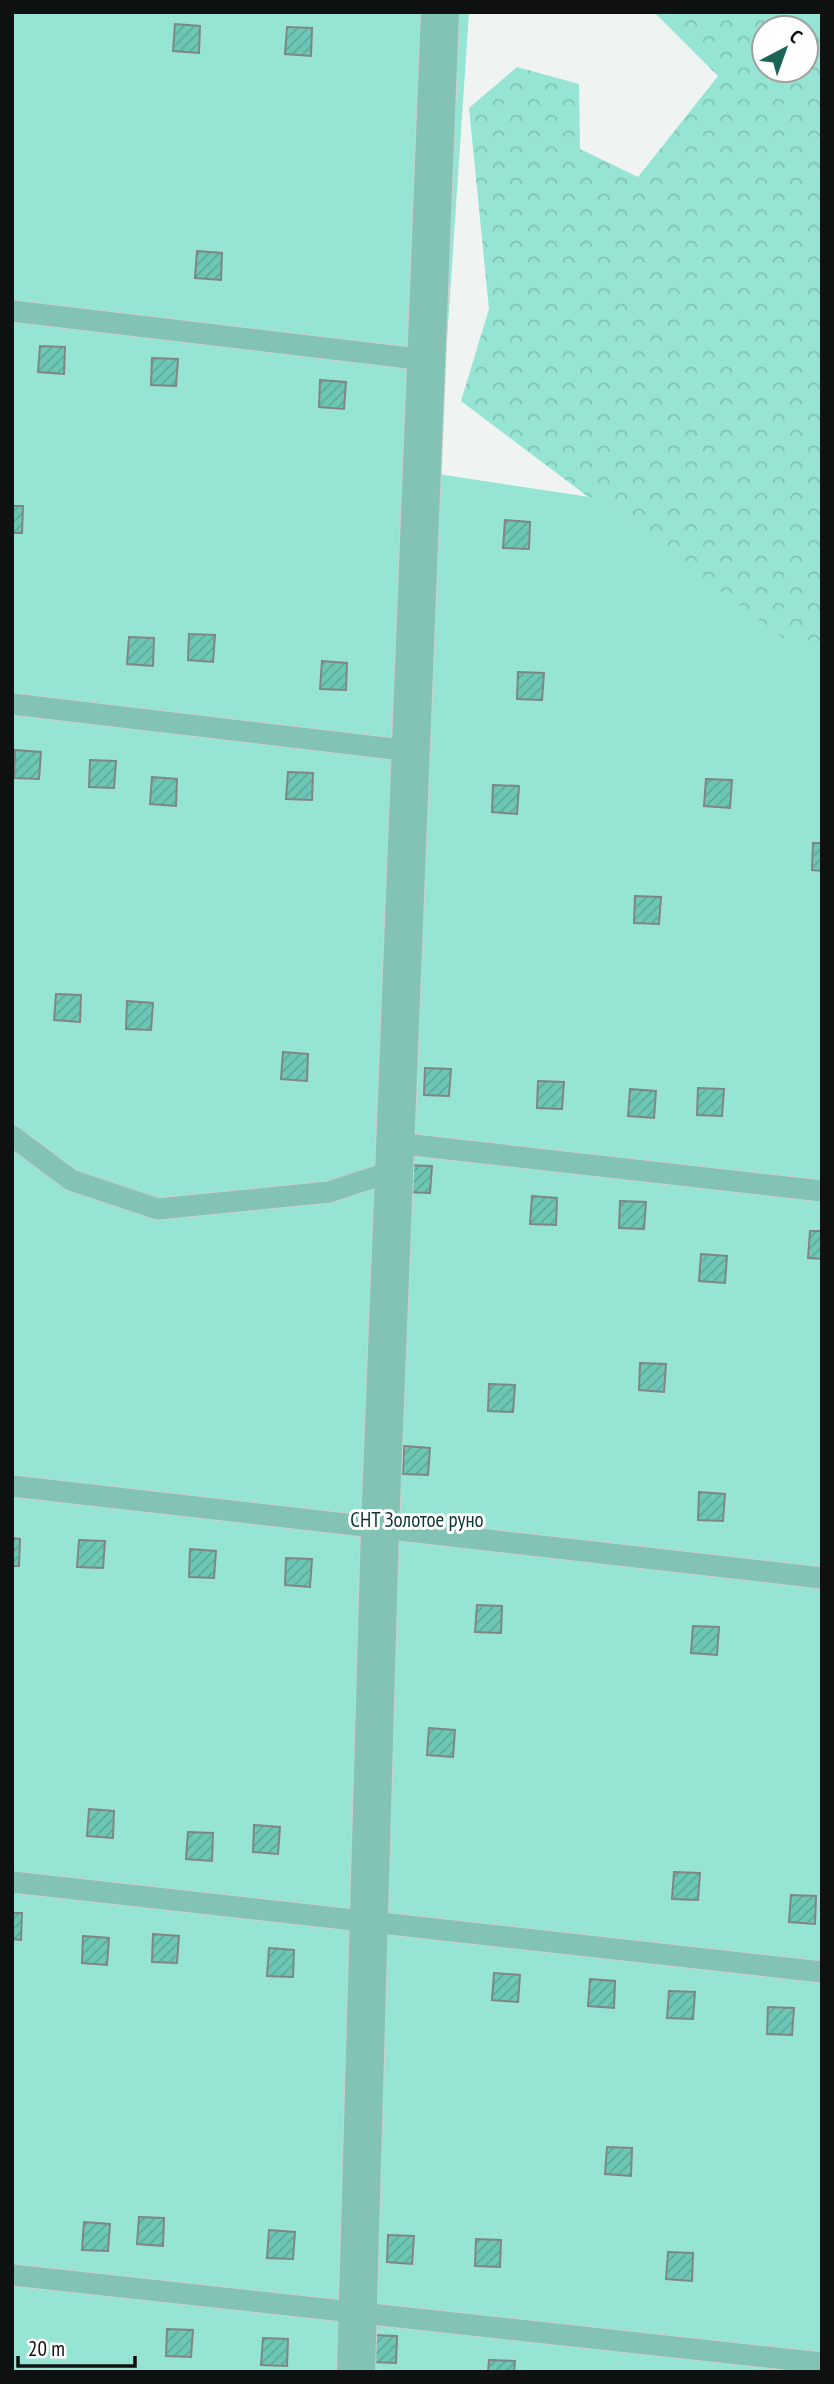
<svg xmlns="http://www.w3.org/2000/svg" width="834" height="2384" font-family="'PT Sans Narrow',sans-serif">
	<style>
		.forest { fill: url(#forest-crowns); fill-rule: evenodd }
		.green { fill: #96e4d3 }
		.building { fill: url(#building-hatch); stroke: #828585; stroke-width: 2 }
		.lines { fill: none; stroke-linecap: round; stroke-linejoin: round }
		.service-casing { stroke: #cbcfce; stroke-width: 23 }
		.minor-casing { stroke: #cbcfce; stroke-width: 40 }
		.service { stroke: #83c3b5; stroke-width: 21 }
		.minor { stroke: #83c3b5; stroke-width: 38 }
		.labels { text-anchor: middle; dominant-baseline: central; stroke-width: 6; stroke-linejoin: round; paint-order: stroke }
		.park-label { font-size: 21px; fill: #0b3730; stroke: #fff }
	</style>
	<defs>
		<pattern id="forest-crowns" width="20" height="18" patternUnits="userSpaceOnUse" patternTransform="scale(1.75)"><rect width="20" height="18" fill="#96e4d3"/><path d="M2 6a3 3 0 1 1 6 0M12 15a3 3 0 1 1 6 0" fill="none" stroke="#80c3b4"/></pattern>
		<pattern id="building-hatch" width="6" height="6" patternUnits="userSpaceOnUse" patternTransform="scale(1.75)"><rect width="6" height="6" fill="#6dc7b5"/><path d="M-1 1l2-2M0 6l6-6M5 7l2-2" fill="none" stroke="#5daa9b"/></pattern>
	</defs>
	<rect width="100%" height="100%" fill="#eff3f2"/>
	<!-- forest -->
	<path class="forest" d="M 654,12 L 822,12 L 822,701 L 652,545 L 461,401 L 489,309 L 469,108 L 517,67 L 579,84 L 580,149 L 638,177 L 718,76 ZM 764,28 L 806,28 L 806,70 L 764,70 Z"/>
	<!-- green -->
	<path class="green" d="M 12,12 L 469,12 L 438,474 L 596,498 L 822,667 L 822,2372 L 12,2372 Z"/>
	<!-- building -->
	<path class="building" d="M 175,24 L 200,26 L 199,53 L 173,51 Z
		M 287,27 L 312,28 L 311,56 L 285,54 Z
		M 197,251 L 222,253 L 221,280 L 195,278 Z
		M 40,346 L 65,347 L 64,374 L 38,372 Z
		M 152,358 L 178,359 L 176,386 L 151,385 Z
		M 320,380 L 346,382 L 344,409 L 319,407 Z
		M 12,506 L 23,506 L 22,533 L 12,533 Z
		M 505,520 L 530,522 L 529,549 L 503,548 Z
		M 189,634 L 215,635 L 213,662 L 188,660 Z
		M 129,637 L 154,638 L 153,666 L 127,664 Z
		M 322,661 L 347,663 L 346,690 L 320,689 Z
		M 518,672 L 544,673 L 542,700 L 517,699 Z
		M 15,750 L 41,752 L 39,779 L 14,778 Z
		M 90,760 L 116,761 L 114,788 L 89,787 Z
		M 288,772 L 313,773 L 312,800 L 286,799 Z
		M 152,777 L 177,779 L 176,806 L 150,804 Z
		M 706,779 L 732,780 L 730,808 L 704,806 Z
		M 493,785 L 519,786 L 517,814 L 492,812 Z
		M 813,843 L 822,843 L 822,871 L 812,870 Z
		M 635,896 L 661,897 L 659,924 L 634,923 Z
		M 56,994 L 81,995 L 80,1022 L 54,1020 Z
		M 127,1001 L 153,1003 L 151,1030 L 126,1029 Z
		M 283,1052 L 308,1054 L 307,1081 L 281,1079 Z
		M 425,1068 L 451,1069 L 449,1096 L 424,1095 Z
		M 538,1081 L 564,1082 L 562,1109 L 537,1108 Z
		M 698,1088 L 724,1089 L 722,1116 L 697,1115 Z
		M 630,1089 L 656,1091 L 654,1118 L 628,1116 Z
		M 406,1165 L 432,1166 L 430,1193 L 404,1192 Z
		M 532,1196 L 557,1198 L 556,1225 L 530,1224 Z
		M 620,1201 L 646,1202 L 644,1229 L 619,1228 Z
		M 810,1231 L 822,1231 L 822,1259 L 808,1258 Z
		M 701,1254 L 727,1256 L 725,1283 L 699,1281 Z
		M 640,1363 L 666,1364 L 664,1392 L 639,1390 Z
		M 489,1384 L 515,1385 L 513,1412 L 488,1411 Z
		M 404,1446 L 430,1448 L 428,1475 L 403,1474 Z
		M 699,1492 L 725,1494 L 723,1521 L 698,1520 Z
		M 12,1538 L 20,1539 L 19,1566 L 12,1566 Z
		M 79,1540 L 105,1541 L 103,1568 L 77,1567 Z
		M 190,1549 L 216,1551 L 214,1578 L 189,1577 Z
		M 286,1558 L 312,1559 L 310,1587 L 285,1585 Z
		M 477,1605 L 502,1606 L 501,1633 L 475,1632 Z
		M 693,1626 L 719,1627 L 717,1655 L 691,1653 Z
		M 429,1728 L 455,1730 L 453,1757 L 427,1755 Z
		M 89,1809 L 114,1811 L 113,1838 L 87,1836 Z
		M 254,1825 L 280,1827 L 278,1854 L 253,1852 Z
		M 188,1832 L 213,1833 L 212,1861 L 186,1859 Z
		M 674,1872 L 700,1873 L 698,1900 L 672,1899 Z
		M 791,1895 L 816,1896 L 815,1924 L 789,1922 Z
		M 12,1913 L 22,1913 L 21,1940 L 12,1939 Z
		M 153,1934 L 179,1936 L 177,1963 L 152,1962 Z
		M 83,1936 L 109,1938 L 107,1965 L 82,1963 Z
		M 269,1948 L 294,1950 L 293,1977 L 267,1976 Z
		M 494,1973 L 520,1975 L 518,2002 L 492,2000 Z
		M 590,1979 L 615,1981 L 614,2008 L 588,2006 Z
		M 669,1991 L 695,1992 L 693,2019 L 667,2018 Z
		M 768,2007 L 794,2008 L 792,2035 L 767,2034 Z
		M 607,2147 L 632,2148 L 631,2176 L 605,2174 Z
		M 139,2217 L 164,2218 L 163,2246 L 137,2244 Z
		M 84,2222 L 110,2224 L 108,2251 L 82,2250 Z
		M 269,2230 L 295,2232 L 293,2259 L 267,2258 Z
		M 388,2235 L 414,2236 L 412,2264 L 387,2262 Z
		M 476,2239 L 501,2240 L 500,2267 L 475,2266 Z
		M 668,2252 L 693,2253 L 692,2281 L 666,2279 Z
		M 167,2329 L 193,2330 L 191,2357 L 166,2356 Z
		M 371,2335 L 397,2336 L 396,2363 L 370,2362 Z
		M 263,2338 L 288,2339 L 287,2366 L 261,2365 Z
		M 489,2360 L 515,2361 L 514,2372 L 488,2372 Z"/>
	<g class="lines">
		<defs>
			<path id="service" d="M 12,311 L 426,360
				M 12,704 L 411,751
				M 12,1136 L 71,1180 L 158,1209 L 329,1192 L 393,1171
				M 395,1143 L 822,1191
				M 12,1486 L 822,1578
				M 12,1882 L 822,1972
				M 12,2275 L 822,2363"/>
			<path id="minor" d="M 356,2372 L 380,1528 L 440,12"/>
		</defs>
		<!-- service casing -->
		<use href="#service" class="service-casing"/>
		<!-- minor casing -->
		<use href="#minor" class="minor-casing"/>
		<!-- service -->
		<use href="#service" class="service"/>
		<!-- minor -->
		<use href="#minor" class="minor"/>
	</g>
	<g class="labels">
		<!-- park labels -->
		<g class="park-label">
			<text x="417" y="1519">СНТ Золотое руно</text>
		</g>
	</g>
	<!-- border -->
	<rect width="834" height="2384" fill="none" stroke="#0f1010" stroke-width="28"/>
	<!-- north arrow -->
	<g transform="translate(785 49) rotate(41)"><circle r="33" fill="#ffffff" stroke="#9f9f9f" stroke-width="2"/>
	<path d="M0-5L12 26L0 18L-12 26Z" fill="#1b6357"/>
	<text y="-10" font-size="19" font-weight="bold" text-anchor="middle" fill="#0f1010">С</text>
	</g>
	<!-- scale -->
	<path d="M18 2356v10h117v-10" fill="none" stroke="#0f1010" stroke-width="3.5"/>
	<text x="28" y="2356" font-size="21" fill="#0f1010" stroke="#ffffff" stroke-width="5" paint-order="stroke">20 m</text>
</svg>
